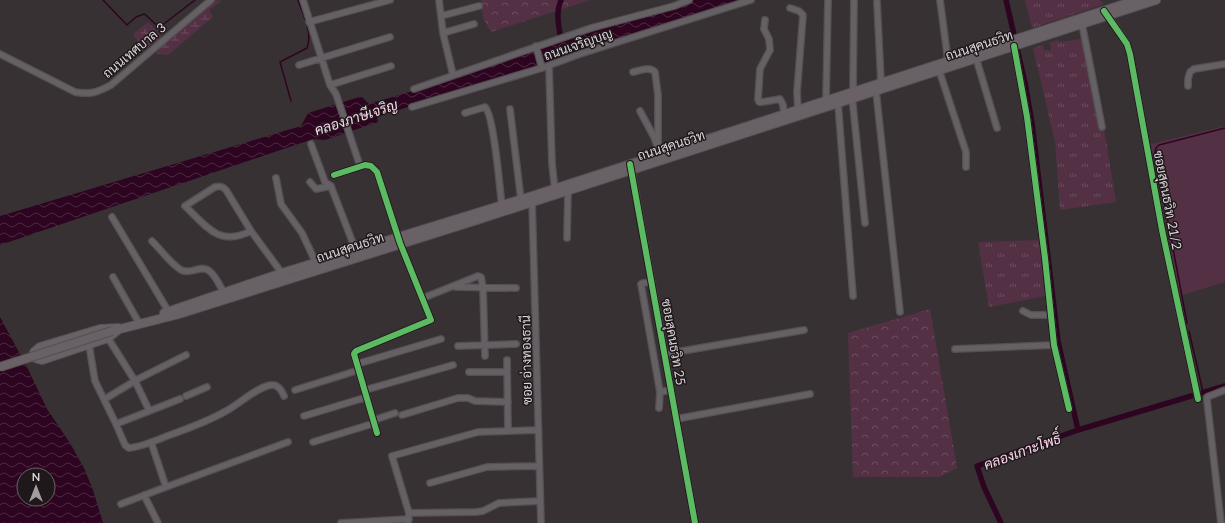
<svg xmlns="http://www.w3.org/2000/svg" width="1225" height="523" font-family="Lato,Sarabun,sans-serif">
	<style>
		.grass { fill: url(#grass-tufts) }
		.forest { fill: url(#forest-crowns) }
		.wetland { fill: url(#wetland-marsh) }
		.pitch { fill: #543045 }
		.water { fill: url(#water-waves); fill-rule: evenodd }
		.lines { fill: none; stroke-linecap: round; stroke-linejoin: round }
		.stream { stroke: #2e0521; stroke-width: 1.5 }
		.canal { stroke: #2e0521; stroke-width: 5.5 }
		.street-casing { stroke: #544f52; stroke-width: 8 }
		.secondary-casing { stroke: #544f52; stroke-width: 10 }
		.street { stroke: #656063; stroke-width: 5.5 }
		.secondary { stroke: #6a6166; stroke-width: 8 }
		.secondary-bridge-casing { stroke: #544f52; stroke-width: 10; stroke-linecap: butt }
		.secondary-bridge { stroke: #6a6166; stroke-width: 8 }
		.cycleway-casing { stroke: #1e181b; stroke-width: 8 }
		.cycleway { stroke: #5cba63; stroke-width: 6 }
		.labels { text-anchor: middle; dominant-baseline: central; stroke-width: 3; stroke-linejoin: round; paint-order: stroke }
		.street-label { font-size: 13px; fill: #ddd6da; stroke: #1e181b }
		.water-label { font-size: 14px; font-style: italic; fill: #ffd7ed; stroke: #1e181b }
	</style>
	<defs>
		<pattern id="grass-tufts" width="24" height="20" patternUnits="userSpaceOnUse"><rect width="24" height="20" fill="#543045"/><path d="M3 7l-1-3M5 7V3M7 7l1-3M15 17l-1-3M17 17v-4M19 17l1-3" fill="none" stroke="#6c4d5f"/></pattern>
		<pattern id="forest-crowns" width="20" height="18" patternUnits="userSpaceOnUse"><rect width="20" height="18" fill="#543045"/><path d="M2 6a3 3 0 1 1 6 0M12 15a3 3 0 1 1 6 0" fill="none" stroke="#6c4d5f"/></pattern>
		<pattern id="wetland-marsh" width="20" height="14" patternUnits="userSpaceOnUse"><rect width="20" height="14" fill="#543045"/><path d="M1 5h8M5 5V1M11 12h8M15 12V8" fill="none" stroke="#6c4d5f"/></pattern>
		<pattern id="water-waves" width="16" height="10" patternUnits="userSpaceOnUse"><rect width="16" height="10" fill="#2e0521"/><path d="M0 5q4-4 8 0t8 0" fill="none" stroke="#4c2941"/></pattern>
	</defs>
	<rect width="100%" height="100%" fill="#373134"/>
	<!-- grass -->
	<path class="grass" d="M 1025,0 L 1100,0 L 1104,4 L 1032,28 Z
		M 1086,38 L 1092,54 L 1116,202 L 1060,210 L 1055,142 L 1033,48 L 1043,45 L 1044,50 L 1051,50 L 1050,43 L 1057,40 L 1060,42 Z
		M 1041,240 L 1046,296 L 989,307 L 978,242 Z"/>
	<!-- forest -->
	<path class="forest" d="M 481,0 L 590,0 L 491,32 L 483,18 Z
		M 930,309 L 957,468 L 939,477 L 853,477 L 848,333 Z"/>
	<!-- wetland -->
	<path class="wetland" d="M 216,0 L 222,1 L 209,10 L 213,17 L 168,55 L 157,54 L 156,50 Z
		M 148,22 L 162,37 L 145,49 L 133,34 Z"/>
	<!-- pitch -->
	<path class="pitch" d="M 1225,126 L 1225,282 L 1180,296 L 1151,144 Z"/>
	<!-- water -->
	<path class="water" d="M 693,0 L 740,0 L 408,107 L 377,117 L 378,122 L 325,140 L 313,139 L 0,245 L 0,216 L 301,126 L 308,113 L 356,98 L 362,97 L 369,104 L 469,74 L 477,68 Z
		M 0,317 L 28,369 L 47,409 L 70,443 L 84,468 L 93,490 L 103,523 L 0,523 ZM 24,475 L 48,475 L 48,499 L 24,499 Z"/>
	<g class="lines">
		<!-- stream -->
		<path class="stream" d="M 103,0 L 127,25 L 136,17 L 144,14 C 150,17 153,24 160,27 L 195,0
			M 291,101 L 280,62 L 307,48 C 313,32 303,15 298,0
			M 1187,323 L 1155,153 L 1156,148 L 1159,145 L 1225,128
			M 1189,331 L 1203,392"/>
		<!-- canal -->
		<path class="canal" d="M 1006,0 L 1025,83 L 1032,123 L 1058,341 L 1078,430
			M 560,34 C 558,21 556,12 561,0
			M 1001,523 L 984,487 L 977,466 L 1078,430 L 1225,386"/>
		<defs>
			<path id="street" d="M 303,0 L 330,85 L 336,94 L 360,166
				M 439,0 L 443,33 L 453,75
				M 940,0 L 948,61
				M 877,2 L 881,82
				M 790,8 L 799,11 L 803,15 L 797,92 L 798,110
				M 1107,14 L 1127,44 L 1130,54 L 1162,230 L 1198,399
				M 441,16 L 479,6
				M 765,20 L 764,29 L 769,39 L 770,50 L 760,69 L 758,99 L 759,102 L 762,102 L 780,99 L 783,105 L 784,114
				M 309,22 L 390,0
				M 1082,24 L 1102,127
				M 443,33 L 474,24
				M 536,46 L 542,68
				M 1014,46 L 1027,117 L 1045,258 L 1054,345 L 1069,409
				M 0,54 L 75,92 C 91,95 98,92 111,85 L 211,0
				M 976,58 L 997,128
				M 299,65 L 390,37
				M 549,66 L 552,163 L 555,191
				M 939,70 L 966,152 L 966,167
				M 633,72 C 640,71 649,66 655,72 L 658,95 L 658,145
				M 330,85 L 391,66
				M 1188,86 L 1188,79 L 1190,72 L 1194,69 L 1225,64
				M 414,89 L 591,28 L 674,6 L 689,0
				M 853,91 L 854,0
				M 876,91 L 900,312
				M 852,96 L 865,223
				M 826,101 L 828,0
				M 838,103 L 853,296
				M 412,107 L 542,68 L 580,54 L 751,0
				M 510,109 L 521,200
				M 640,111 L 654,137 L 660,154
				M 465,113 L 485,107 C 494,115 500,191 502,207
				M 311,144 L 325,182 L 331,186 L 332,189 L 356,251
				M 631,167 L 695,523
				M 334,175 L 365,165 L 371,166 L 377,172 L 400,243 L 431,320 L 356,351 L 354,354 L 377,433
				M 276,178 L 281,204 L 302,233 L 316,263
				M 310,182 L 316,189 L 331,186
				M 532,199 L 541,523
				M 112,217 L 170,314
				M 251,231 C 219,247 207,227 185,206 L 215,187 C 220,186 222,186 226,190 L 251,231 L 284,276
				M 567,238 L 568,191
				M 152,241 C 161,250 170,263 181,270 C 192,275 199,265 208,270 C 215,274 220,286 224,293
				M 113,277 L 139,323
				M 652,282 L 643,283 L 641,284 L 660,392
				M 456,287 L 516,288
				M 423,298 L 478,276 L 481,277 L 483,288 L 485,356
				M 1023,311 L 1031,315 L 1051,315
				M 108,338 L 135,381 L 149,410
				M 89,345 L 95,381 L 116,424 L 125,445 L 129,448 C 141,447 155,441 167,436 C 187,429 207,422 226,411 C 239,404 257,387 271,385 C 278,384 282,391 284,396
				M 458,346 L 516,344
				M 955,349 L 1054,345
				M 665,354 L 804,330
				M 507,360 L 508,430
				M 357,364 L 441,339
				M 469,372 L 507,372
				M 295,390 L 359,370
				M 365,390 L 453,365
				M 186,396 L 207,387
				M 105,399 L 138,379 L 186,355
				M 659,408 L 660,392 L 671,390
				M 402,415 L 458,398 L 468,398 L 475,401 L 508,402
				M 304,416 L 367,397
				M 676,419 L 810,394
				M 374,420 L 395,413
				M 116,424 L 180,399
				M 151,442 L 166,487 L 288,442
				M 313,442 L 375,423
				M 430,483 L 487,467 L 539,466
				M 144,495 L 158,523
				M 121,504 L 166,487
				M 409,513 L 476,512 L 483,511 L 499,503 L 540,501
				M 341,523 L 409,519
				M 408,523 L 409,513 L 392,456 L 478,432 L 538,430
				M 1221,523 L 1207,400 L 1207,397 L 1225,390"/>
			<path id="secondary" d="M 164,313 L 282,273 L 532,196 L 1137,0
				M 118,328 L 100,329 L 40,347 L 34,352 L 35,358 L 42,360 L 108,338 L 118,330
				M 112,331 L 179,314 L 477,220 L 1156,0"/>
		</defs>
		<!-- street casing -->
		<use href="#street" class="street-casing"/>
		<!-- secondary casing -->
		<use href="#secondary" class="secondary-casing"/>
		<!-- street -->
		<use href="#street" class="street"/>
		<!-- secondary -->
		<use href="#secondary" class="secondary"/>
		<defs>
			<path id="secondary-bridge" d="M 0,367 L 112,331"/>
		</defs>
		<!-- secondary-bridge casing -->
		<use href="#secondary-bridge" class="secondary-bridge-casing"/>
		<!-- secondary-bridge -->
		<use href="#secondary-bridge" class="secondary-bridge"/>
		<defs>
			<path id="cycleway" d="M 1104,11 L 1127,44 L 1130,54 L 1162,230 L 1198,399
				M 1014,46 L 1027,117 L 1045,258 L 1054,345 L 1069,409
				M 630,164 L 695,523
				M 334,175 L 365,165 L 371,166 L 377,172 L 400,243 L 431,320 L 356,351 L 354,354 L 377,433"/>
		</defs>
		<!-- cycleway casing -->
		<use href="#cycleway" class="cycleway-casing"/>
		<!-- cycleway -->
		<use href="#cycleway" class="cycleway"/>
	</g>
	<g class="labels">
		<!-- street labels -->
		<g class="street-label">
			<text transform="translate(578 44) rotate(-19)">ถนนเจริญบุญ</text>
			<text transform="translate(979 45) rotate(-18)">ถนนสุคนธวิท</text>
			<text transform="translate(134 50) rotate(-40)">ถนนเทศบาล 3</text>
			<text transform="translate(671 145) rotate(-18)">ถนนสุคนธวิท</text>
			<text transform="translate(1168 200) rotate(79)">ซอยสุคนธวิท 21/2</text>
			<text transform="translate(350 247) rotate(-18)">ถนนสุคนธวิท</text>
			<text transform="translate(674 342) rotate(80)">ซอยสุคนธวิท 25</text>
			<text transform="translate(526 360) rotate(-91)">ซอย อ่างทองธานี</text>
		</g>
		<!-- water labels -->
		<g class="water-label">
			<text transform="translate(356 117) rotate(-18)">คลองภาษีเจริญ</text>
			<text transform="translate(1022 451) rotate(-20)">คลองเกาะโพธิ์</text>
		</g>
	</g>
	<!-- north arrow -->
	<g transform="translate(36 487)"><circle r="19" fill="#1e181b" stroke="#6a6467"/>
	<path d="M0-3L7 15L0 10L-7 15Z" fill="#a39ca0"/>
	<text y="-6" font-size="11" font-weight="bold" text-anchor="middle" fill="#ddd6da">N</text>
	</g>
</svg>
